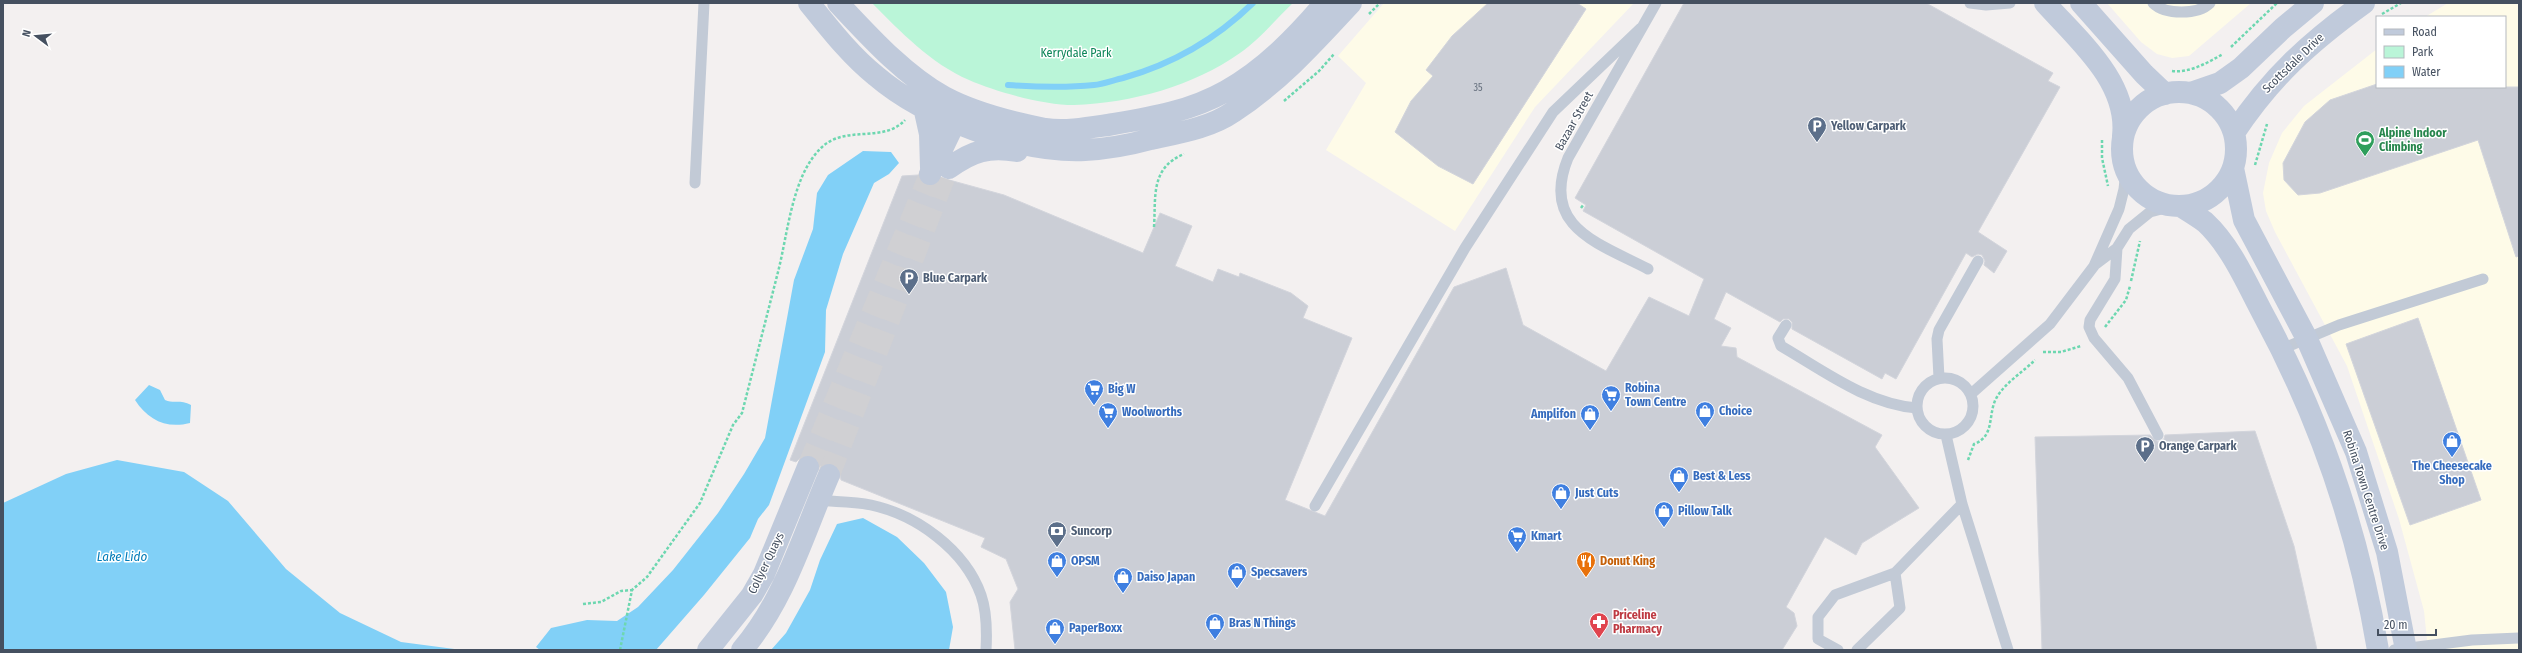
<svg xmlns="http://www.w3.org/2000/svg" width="2522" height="653" font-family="'Fira Sans Condensed',sans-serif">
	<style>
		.commercial { fill: #fefbe8 }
		.green { fill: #baf5d8 }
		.water { fill: #81d0f7 }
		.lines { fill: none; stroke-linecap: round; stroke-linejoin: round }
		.stream { stroke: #81d0f7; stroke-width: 6 }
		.building { fill: #cbced6; stroke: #d3d5dc }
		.secondary-tunnel { stroke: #d0d0d3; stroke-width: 22; stroke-dasharray: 22 11; stroke-linecap: butt }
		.path { stroke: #6dd7b0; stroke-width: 2.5; stroke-dasharray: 3 2; stroke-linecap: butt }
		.lane { stroke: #c2cad6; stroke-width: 11 }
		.secondary { stroke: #c0cadb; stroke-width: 22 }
		.labels { text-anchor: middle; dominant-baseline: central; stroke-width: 3; stroke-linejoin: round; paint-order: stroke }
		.number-label { font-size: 10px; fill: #66707e }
		.park-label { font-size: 12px; fill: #0c8558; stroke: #fff }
		.street-label { font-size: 12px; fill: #455060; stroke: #fff }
		.service-label { font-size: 12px; font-weight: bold; fill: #4e5e75; stroke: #fff; text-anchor: start }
		.leisure-label { font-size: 12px; font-weight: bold; fill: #27864d; stroke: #fff; text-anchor: start }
		.shop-label { font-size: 12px; font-weight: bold; fill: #366cbe; stroke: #fff; text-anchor: start }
		.food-label { font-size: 12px; font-weight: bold; fill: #c56008; stroke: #fff; text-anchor: start }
		.health-label { font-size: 12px; font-weight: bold; fill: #be3a42; stroke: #fff; text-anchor: start }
		.water-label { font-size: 13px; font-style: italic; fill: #007bb8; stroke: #fff }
	</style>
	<rect width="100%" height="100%" fill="#f3f0f0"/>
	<!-- commercial -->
	<path class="commercial" d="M 1384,3 L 1634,3 L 1535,107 L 1455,231 L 1326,150 L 1366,83 L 1338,56 Z
		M 2107,3 L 2251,3 L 2189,56 L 2172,58 L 2157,54 L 2141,42 Z
		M 2448,3 L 2519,3 L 2519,650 L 2428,650 L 2424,611 L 2399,519 L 2347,366 L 2275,232 L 2266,211 L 2263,193 L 2269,163 L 2282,133 L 2304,106 L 2377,49 L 2377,87 L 2505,87 L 2505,17 L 2425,17 Z"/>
	<!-- green -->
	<path class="green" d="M 872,3 L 1293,3 C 1276,19 1259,40 1240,53 C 1193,86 1132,103 1074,105 C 1044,105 996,92 969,80 C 930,63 901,32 872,3 Z"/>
	<!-- water -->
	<path class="water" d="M 863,151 L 891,152 L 899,163 L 889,174 L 874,183 L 843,254 L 826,310 L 825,352 L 769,505 L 758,519 L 750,538 L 704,595 L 656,650 L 540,650 L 536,647 L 551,628 L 587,620 L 617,621 L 638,607 L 673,570 L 718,513 L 744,474 L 765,438 L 794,280 L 813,229 L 817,193 L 828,175 Z
		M 149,385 L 160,390 L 165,400 C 174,404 180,399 191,405 L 190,423 C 166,429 148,420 135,400 Z
		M 117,460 L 184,472 L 228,501 L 286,569 L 340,613 L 401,642 L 462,650 L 3,650 L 3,503 L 66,474 Z
		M 863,518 L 897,537 L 924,563 L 946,592 L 953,627 L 949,650 L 771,650 L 786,633 L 810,590 L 820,560 L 837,524 Z"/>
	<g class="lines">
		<!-- stream -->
		<path class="stream" d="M 1008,85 C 1037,87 1065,88 1094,85 C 1103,84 1114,80 1123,78 C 1173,64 1216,39 1253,3"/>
	</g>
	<!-- building -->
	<path class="building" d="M 1488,3 L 1577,3 L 1586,9 L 1473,184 L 1438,166 L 1395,132 L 1411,101 L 1433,76 L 1426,70 L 1452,36 Z
		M 1684,3 L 1926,3 L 2053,73 L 2048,81 L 2060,87 L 1978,232 L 2007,251 L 1994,273 L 1984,265 L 1985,261 L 1982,255 L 1978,254 L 1972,257 L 1966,253 L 1896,379 L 1885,373 L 1882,379 L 1792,329 L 1792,322 L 1789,319 L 1783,319 L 1780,322 L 1726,292 L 1714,319 L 1731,328 L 1721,346 L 1736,348 L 1737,357 L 1882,435 L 1875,447 L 1919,508 L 1862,543 L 1856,555 L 1825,537 L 1786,607 L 1794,613 L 1797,626 L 1782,650 L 1015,650 L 1010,602 L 1018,589 L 1006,559 L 981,547 L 985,538 L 841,480 L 839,468 L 833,463 L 827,463 L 820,466 L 818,459 L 807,455 L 801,457 L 796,462 L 790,460 L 902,176 L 918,175 L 920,181 L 925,185 L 937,184 L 942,178 L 1004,195 L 1143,253 L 1160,213 L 1192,226 L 1175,266 L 1213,282 L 1218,269 L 1239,277 L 1240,273 L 1291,293 L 1308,306 L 1303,318 L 1352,338 L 1285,500 L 1325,516 L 1454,287 L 1506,268 L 1523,325 L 1606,371 L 1649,297 L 1689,316 L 1704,279 L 1583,211 L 1586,205 L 1575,198 Z
		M 2377,84 L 2377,87 L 2519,87 L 2519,256 L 2516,257 L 2478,140 L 2320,193 L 2298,195 L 2284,180 L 2283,163 L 2305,122 L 2330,100 Z
		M 2418,318 L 2481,500 L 2410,525 L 2346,344 Z
		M 2255,431 L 2294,546 L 2317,650 L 2042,650 L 2035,437 L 2150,435 L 2158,442 L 2164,439 L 2165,435 Z"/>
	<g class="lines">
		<!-- secondary-tunnel -->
		<path class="secondary-tunnel" d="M 808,467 L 930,175
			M 829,475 L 944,178"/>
		<!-- path -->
		<path class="path" d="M 1369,14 L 1380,3
			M 2382,14 L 2401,3
			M 2231,47 L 2277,3
			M 2172,71 C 2190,73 2207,63 2223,54
			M 1284,101 L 1319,71 L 1334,54
			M 2102,140 L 2102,158 L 2108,186
			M 2255,165 L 2267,124
			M 1581,208 L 1584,204
			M 1154,227 C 1156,197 1150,168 1184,154
			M 2131,281 L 2140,241
			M 2105,327 L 2126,300 L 2130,286
			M 2043,352 L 2061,352 L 2081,346
			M 1968,460 L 1974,444 C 1996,436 1987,413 1997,397 C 2005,383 2024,371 2035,360
			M 583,604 L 601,602 L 621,591 L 632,590
			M 620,650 L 632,590 L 647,577 L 700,503 L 733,425 L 742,413 C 754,366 766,319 778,272 C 788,233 792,176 821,148 C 845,124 883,144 905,120"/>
		<!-- lane -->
		<path class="lane" d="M 1970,3 L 1986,5 L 2010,3
			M 2153,3 C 2165,15 2198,15 2210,3
			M 695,183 L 704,3
			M 2117,248 L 2115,279 L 2090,320 L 2089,327 L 2094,338 L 2128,378 L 2158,435
			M 2096,264 L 2117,248 L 2129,229 L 2150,212 L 2173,206
			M 1648,269 C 1598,243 1540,227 1568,158 L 1656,3
			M 1786,325 L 1778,338 L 1781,346 C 1824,371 1867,404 1917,408
			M 2282,349 L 2339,325 L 2483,279
			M1917 406a28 28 0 1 1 56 0a28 28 0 1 1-56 0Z
			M 1939,378 L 1937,339 L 1939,330 L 1978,261
			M 1971,394 L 2050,324 L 2094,266 L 2119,209 L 2124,189 L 2126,171
			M 1946,435 L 1962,504 L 2008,650
			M 816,500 C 834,502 853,501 871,505 C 917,515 965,550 981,595 C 987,612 987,632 986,650
			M 1315,506 L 1465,248 L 1553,112 L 1641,28
			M 1838,650 L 1818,639 L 1818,617 L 1835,595 L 1895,573 L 1962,504
			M 1857,650 L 1900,608 L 1895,573
			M 2394,650 L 2472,640 L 2519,638"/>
		<!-- secondary -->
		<path class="secondary" d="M 809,3 C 830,29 850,55 876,76 C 925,118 1020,153 1085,150 C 1107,149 1129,145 1151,139 C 1178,133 1210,128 1233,112 C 1279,82 1314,43 1351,3
			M 838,3 C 869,36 904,75 944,97 C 972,112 1014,123 1045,129 C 1065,132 1088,128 1108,125 C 1149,118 1189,112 1226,91 C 1265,69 1296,37 1325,3
			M 2045,3 C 2078,40 2129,82 2123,136
			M 2081,3 L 2144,74 L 2165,94
			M2122 149a57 57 0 1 1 114 0a57 57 0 1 1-114 0Z
			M 2191,93 L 2220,83 L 2241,68 L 2283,28 L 2313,3
			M 924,107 L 930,134 L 931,168
			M 2234,133 C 2271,77 2310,42 2364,3
			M 949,168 C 972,151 989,146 1017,151
			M 2233,168 L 2244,220 L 2306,337 L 2356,452 L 2387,552 L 2406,650
			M 930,174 L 955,122 L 964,112
			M 2182,207 C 2190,212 2198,217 2205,222 C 2231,246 2247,284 2263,314 C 2321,421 2358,530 2378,650
			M 708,650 L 752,595 L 764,574 L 808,467
			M 742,650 C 785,600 803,535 829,475"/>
	</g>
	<!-- icons -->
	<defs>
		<symbol id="parking-pin" viewBox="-11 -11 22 30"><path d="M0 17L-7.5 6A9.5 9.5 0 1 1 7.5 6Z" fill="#5c6f8a" stroke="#fff"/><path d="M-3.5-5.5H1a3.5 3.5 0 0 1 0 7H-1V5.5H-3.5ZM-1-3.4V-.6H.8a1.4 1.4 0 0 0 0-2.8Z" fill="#fff"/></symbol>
		<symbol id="stadium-pin" viewBox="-11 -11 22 30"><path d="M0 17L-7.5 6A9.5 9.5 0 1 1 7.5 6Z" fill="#2e9e5b" stroke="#fff"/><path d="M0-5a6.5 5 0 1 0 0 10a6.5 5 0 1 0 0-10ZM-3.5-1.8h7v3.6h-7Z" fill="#fff"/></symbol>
		<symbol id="supermarket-pin" viewBox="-11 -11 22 30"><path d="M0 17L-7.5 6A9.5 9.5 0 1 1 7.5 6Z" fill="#3f7fe0" stroke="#fff"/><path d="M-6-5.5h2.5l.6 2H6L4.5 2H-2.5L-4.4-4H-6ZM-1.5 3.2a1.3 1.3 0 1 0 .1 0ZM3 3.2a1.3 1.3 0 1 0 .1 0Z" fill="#fff"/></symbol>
		<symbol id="shop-pin" viewBox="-11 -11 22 30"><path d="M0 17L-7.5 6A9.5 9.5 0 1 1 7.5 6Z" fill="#3f7fe0" stroke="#fff"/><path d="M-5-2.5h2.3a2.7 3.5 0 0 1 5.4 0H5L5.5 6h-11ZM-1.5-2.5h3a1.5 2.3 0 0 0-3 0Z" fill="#fff"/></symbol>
		<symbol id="bank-pin" viewBox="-11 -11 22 30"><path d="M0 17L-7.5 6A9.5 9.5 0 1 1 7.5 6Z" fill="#5c6f8a" stroke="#fff"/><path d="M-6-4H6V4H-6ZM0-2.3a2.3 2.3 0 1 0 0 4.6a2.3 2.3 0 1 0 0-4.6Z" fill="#fff"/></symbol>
		<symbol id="restaurant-pin" viewBox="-11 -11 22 30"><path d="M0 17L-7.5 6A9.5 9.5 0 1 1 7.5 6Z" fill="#e8710a" stroke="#fff"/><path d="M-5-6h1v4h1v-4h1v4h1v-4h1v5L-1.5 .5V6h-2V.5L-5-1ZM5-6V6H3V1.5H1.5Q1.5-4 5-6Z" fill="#fff"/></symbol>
		<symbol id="pharmacy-pin" viewBox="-11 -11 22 30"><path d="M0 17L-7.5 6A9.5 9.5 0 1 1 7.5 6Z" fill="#e0444e" stroke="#fff"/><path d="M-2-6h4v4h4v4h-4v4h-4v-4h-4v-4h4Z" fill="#fff"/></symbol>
	</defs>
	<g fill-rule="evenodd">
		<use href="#parking-pin" x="1806" y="115" width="22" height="30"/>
		<use href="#stadium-pin" x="2354" y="129" width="22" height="30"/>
		<use href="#parking-pin" x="898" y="267" width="22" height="30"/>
		<use href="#supermarket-pin" x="1083" y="378" width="22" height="30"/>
		<use href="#supermarket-pin" x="1600" y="384" width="22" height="30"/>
		<use href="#shop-pin" x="1694" y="400" width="22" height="30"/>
		<use href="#supermarket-pin" x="1097" y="401" width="22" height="30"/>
		<use href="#shop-pin" x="1579" y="403" width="22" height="30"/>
		<use href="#shop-pin" x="2441" y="430" width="22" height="30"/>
		<use href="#parking-pin" x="2134" y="435" width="22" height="30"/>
		<use href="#shop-pin" x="1668" y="465" width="22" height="30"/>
		<use href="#shop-pin" x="1550" y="482" width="22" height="30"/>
		<use href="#shop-pin" x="1653" y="500" width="22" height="30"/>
		<use href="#bank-pin" x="1046" y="520" width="22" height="30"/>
		<use href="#supermarket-pin" x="1506" y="525" width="22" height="30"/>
		<use href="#shop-pin" x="1046" y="550" width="22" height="30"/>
		<use href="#restaurant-pin" x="1575" y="550" width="22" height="30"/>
		<use href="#shop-pin" x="1226" y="561" width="22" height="30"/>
		<use href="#shop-pin" x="1112" y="566" width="22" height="30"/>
		<use href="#pharmacy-pin" x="1588" y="611" width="22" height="30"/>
		<use href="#shop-pin" x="1204" y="612" width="22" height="30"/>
		<use href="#shop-pin" x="1044" y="617" width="22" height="30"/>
	</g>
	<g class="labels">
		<!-- number labels -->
		<g class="number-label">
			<text x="1478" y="88">35</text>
		</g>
		<!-- park labels -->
		<g class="park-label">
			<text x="1076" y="53">Kerrydale Park</text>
		</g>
		<!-- street labels -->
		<g class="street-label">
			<text transform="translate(2293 63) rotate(-44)">Scottsdale Drive</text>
			<text transform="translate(1574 121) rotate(-61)">Bazaar Street</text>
			<text transform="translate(2366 490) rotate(72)">Robina Town Centre Drive</text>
			<text transform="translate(766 563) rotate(-64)">Collyer Quays</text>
		</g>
		<!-- service labels -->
		<g class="service-label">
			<text x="1831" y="126">Yellow Carpark</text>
			<text x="923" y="278">Blue Carpark</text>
			<text x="2159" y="446">Orange Carpark</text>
			<text x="1071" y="531">Suncorp</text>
		</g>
		<!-- leisure labels -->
		<g class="leisure-label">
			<text x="2379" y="133">Alpine Indoor<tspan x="2379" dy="14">Climbing</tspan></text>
		</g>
		<!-- shop labels -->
		<g class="shop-label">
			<text x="1625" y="388">Robina<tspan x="1625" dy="14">Town Centre</tspan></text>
			<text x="1108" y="389">Big W</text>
			<text x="1719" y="411">Choice</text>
			<text x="1122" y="412">Woolworths</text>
			<text x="1576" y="414" text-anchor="end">Amplifon</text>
			<text x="2452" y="466" text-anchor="middle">The Cheesecake<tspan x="2452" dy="14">Shop</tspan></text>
			<text x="1693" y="476">Best &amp; Less</text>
			<text x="1575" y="493">Just Cuts</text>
			<text x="1678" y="511">Pillow Talk</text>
			<text x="1531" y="536">Kmart</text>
			<text x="1071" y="561">OPSM</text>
			<text x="1251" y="572">Specsavers</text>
			<text x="1137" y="577">Daiso Japan</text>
			<text x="1229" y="623">Bras N Things</text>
			<text x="1069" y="628">PaperBoxx</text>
		</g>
		<!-- food labels -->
		<g class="food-label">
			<text x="1600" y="561">Donut King</text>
		</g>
		<!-- health labels -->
		<g class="health-label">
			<text x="1613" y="615">Priceline<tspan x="1613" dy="14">Pharmacy</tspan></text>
		</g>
		<!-- water labels -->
		<g class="water-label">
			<text x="122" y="556">Lake Lido</text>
		</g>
	</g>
	<!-- border -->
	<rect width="2522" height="653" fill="none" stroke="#455060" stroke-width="8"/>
	<!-- legend -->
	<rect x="2376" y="16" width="130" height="72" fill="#ffffff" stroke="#b5b9bf"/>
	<rect x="2384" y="29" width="20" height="6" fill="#c0cadb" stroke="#b5b9bf"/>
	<text x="2412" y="36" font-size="12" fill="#455060">Road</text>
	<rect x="2384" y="46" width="20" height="12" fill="#baf5d8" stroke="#b5b9bf"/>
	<text x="2412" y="56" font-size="12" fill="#455060">Park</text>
	<rect x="2384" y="66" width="20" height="12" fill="#81d0f7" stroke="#b5b9bf"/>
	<text x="2412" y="76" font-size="12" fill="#455060">Water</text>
	<!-- north arrow -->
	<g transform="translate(36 36) rotate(286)" stroke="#ffffff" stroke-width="3" paint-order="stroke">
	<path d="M0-3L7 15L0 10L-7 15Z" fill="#455060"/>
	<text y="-6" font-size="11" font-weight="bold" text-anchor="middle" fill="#455060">N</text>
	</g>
	<!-- scale -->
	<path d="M2378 629v6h58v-6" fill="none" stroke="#455060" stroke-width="2"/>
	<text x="2384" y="629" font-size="12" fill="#455060" stroke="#ffffff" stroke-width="3" paint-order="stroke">20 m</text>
</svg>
